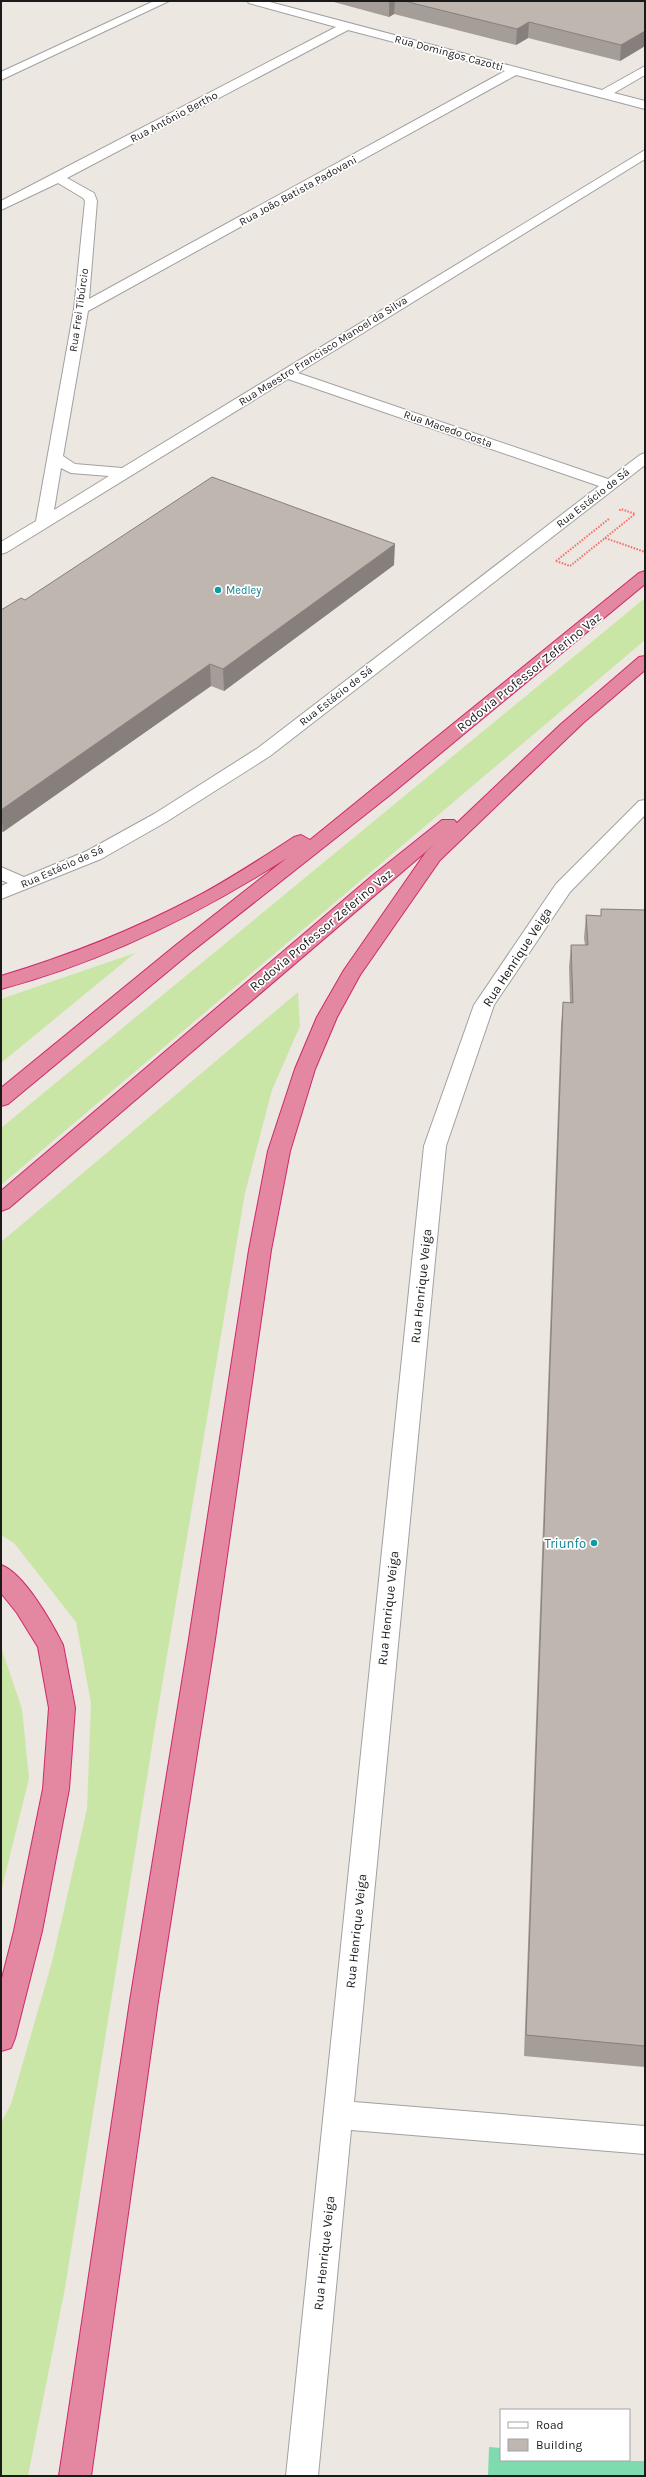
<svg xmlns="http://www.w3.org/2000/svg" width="646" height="2477" font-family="Karla,sans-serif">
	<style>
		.grass { fill: #cae6a6 }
		.pitch { fill: #7fdab0 }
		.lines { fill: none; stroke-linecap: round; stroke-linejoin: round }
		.minor-casing { stroke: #a1a1a1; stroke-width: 2 }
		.highway-casing { stroke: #cf286d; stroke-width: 2 }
		.path { stroke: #f56c68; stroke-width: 2; stroke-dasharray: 1.5 1.5; stroke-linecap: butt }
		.minor { fill: #fff; fill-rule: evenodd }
		.highway { fill: #e388a0; fill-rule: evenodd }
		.wall { fill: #a59d97 }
		.shaded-wall { fill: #867f7b }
		.building { fill: #c0b6b0; stroke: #867f7b }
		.culture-dot { fill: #0f9aa8; stroke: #fff; stroke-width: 1.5 }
		.labels { text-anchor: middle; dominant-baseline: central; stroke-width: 3.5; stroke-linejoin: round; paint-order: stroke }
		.far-street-label { font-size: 11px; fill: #1a1a1a; stroke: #fff }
		.far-culture-label { font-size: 11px; fill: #0d838f; stroke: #fff; text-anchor: start }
		.street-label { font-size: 13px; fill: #1a1a1a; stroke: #fff }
		.culture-label { font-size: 13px; fill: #0d838f; stroke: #fff; text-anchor: end }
	</style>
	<rect width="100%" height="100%" fill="#ece7e0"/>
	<!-- grass -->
	<path class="grass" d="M 645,598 L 645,640 L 1,1185 L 1,1128 Z
		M 135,953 L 1,1063 L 1,999 Z
		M 298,992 L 300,1026 L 272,1090 L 245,1193 L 158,1709 L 65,2288 L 28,2476 L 1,2476 L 1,2123 L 11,2104 L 52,1962 L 87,1809 L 91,1703 L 76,1622 L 14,1543 L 1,1535 L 1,1242 Z
		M 1,1647 L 22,1709 L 29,1778 L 1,1892 Z"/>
	<!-- pitch -->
	<path class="pitch" d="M 489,2447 L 501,2448 L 501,2460 L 645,2461 L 645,2476 L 488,2476 Z"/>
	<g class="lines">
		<defs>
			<path id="minor" d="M 154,1 L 169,1 L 1,80 L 1,72 Z
				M 247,1 L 266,1 L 602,90 L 645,66 L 645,75 L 614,93 L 645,101 L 645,109 L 516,75 L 88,311 L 63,456 L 75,464 L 122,468 L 645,150 L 645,159 L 298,373 L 608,479 L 640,455 L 645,453 L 645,465 L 270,756 L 166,822 L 101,859 L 1,899 L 1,886 L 8,883 L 1,880 L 1,867 L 24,877 L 87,851 L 154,814 L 258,748 L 599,486 L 288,379 L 7,552 L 1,554 L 1,542 L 36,521 L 74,309 L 85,201 L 83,198 L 58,183 L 1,210 L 1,201 L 336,27 L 249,3 ZM 348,30 L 505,71 L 89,299 L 97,201 L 94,193 L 67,178 ZM 61,468 L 71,473 L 109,476 L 54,510 Z
				M 645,800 L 645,815 L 570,892 L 494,1005 L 446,1146 L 354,2102 L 645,2126 L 645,2154 L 351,2130 L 318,2476 L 286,2476 L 424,1146 L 474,1005 L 556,884 L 639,801 Z"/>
			<path id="highway" d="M 645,571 L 645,584 L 390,795 L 190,953 L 8,1104 L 1,1106 L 1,1088 L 176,945 L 287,858 C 199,914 103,962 1,989 L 1,976 C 68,956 133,930 196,897 C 230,879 262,858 294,837 L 301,835 L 310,840 L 639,573 Z
				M 645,656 L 645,670 L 583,723 L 440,860 L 360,975 L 337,1017 L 315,1069 L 290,1151 L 271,1250 L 215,1639 L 158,2001 L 91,2476 L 59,2476 L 130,2001 L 189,1639 L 249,1250 L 268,1151 L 295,1069 L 317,1017 L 344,970 L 426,852 L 436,843 L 9,1208 L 1,1211 L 1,1191 L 372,876 L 442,820 L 454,820 L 457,823 L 560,725 L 639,657 Z
				M 1,1565 C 24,1573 52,1623 63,1645 L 75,1708 L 69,1789 L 42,1931 L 15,2038 L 11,2048 L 1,2051 L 1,1982 L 14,1931 L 43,1789 L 49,1708 L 38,1647 L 17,1613 L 1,1593 Z"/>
		</defs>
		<!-- minor casing -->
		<use href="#minor" class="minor-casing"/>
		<!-- highway casing -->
		<use href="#highway" class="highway-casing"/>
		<!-- path -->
		<path class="path" d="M 605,538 L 635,514 L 621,509 L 619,511
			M 556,561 L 610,518
			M 556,561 L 570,566 L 605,538 L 645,552"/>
		<!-- minor -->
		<use href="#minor" class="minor"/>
		<!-- highway -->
		<use href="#highway" class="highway"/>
	</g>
	<!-- wall -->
	<path class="wall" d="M 330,1 L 645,1 L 645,46 L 620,61 L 528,38 L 516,45 L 394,14 L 389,17 Z
		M 394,565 L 224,691 L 211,686 L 3,832 L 1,831 L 1,610 L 25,600 Z
		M 601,909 L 645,910 L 645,2067 L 524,2056 L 561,1025 L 563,1002 L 570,1003 L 569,967 L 571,945 L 585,945 L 584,938 L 586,915 L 601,916 Z"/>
	<!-- shaded-wall -->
	<path class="shaded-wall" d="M 389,1 L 395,1 L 394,14 L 389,17 Z
		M 529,22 L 528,38 L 516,45 L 517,29 Z
		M 645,31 L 645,46 L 620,61 L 621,45 Z
		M 395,544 L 394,565 L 224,691 L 223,669 Z
		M 210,664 L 211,686 L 3,832 L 1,810 Z"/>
	<!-- building -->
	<path class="building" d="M 404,1 L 645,1 L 645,31 L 621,45 L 529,22 L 517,29 Z
		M 212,477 L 395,544 L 223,669 L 210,664 L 1,810 L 1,610 L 21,598 L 25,600 Z
		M 601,909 L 645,910 L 645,2046 L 526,2035 L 563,1002 L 573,1003 L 571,945 L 588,945 L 586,915 L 601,916 Z"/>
	<!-- markers -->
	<g class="culture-dot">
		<circle cx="218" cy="590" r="4"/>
		<circle cx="594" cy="1543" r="4"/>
	</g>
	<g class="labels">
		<!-- far-street labels -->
		<g class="far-street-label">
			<text transform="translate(449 53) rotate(15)">Rua Domingos Cazotti</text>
			<text transform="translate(174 117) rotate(-28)">Rua Antônio Bertho</text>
			<text transform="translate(298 191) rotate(-29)">Rua João Batista Padovani</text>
			<text transform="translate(79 310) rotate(-82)">Rua Frei Tibúrcio</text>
			<text transform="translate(323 351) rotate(-32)">Rua Maestro Francisco Manoel da Silva</text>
			<text transform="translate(448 429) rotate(19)">Rua Macedo Costa</text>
			<text transform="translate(593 498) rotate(-38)">Rua Estácio de Sá</text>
			<text transform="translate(336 696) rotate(-38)">Rua Estácio de Sá</text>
			<text transform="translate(62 867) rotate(-24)">Rua Estácio de Sá</text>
		</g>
		<!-- far-culture labels -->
		<g class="far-culture-label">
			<text x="226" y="590">Medley</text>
		</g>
		<!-- street labels -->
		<g class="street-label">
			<text transform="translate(529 672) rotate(-39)">Rodovia Professor Zeferino Vaz</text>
			<text transform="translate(321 930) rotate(-40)">Rodovia Professor Zeferino Vaz</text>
			<text transform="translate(517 957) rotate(-57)">Rua Henrique Veiga</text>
			<text transform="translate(421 1286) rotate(-84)">Rua Henrique Veiga</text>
			<text transform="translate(388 1608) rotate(-84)">Rua Henrique Veiga</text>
			<text transform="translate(356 1931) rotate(-84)">Rua Henrique Veiga</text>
			<text transform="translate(324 2253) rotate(-84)">Rua Henrique Veiga</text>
		</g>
		<!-- culture labels -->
		<g class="culture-label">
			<text x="586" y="1543">Triunfo</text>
		</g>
	</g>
	<!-- border -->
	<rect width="646" height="2477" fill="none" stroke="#1a1a1a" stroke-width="4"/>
	<!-- legend -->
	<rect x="500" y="2409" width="130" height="52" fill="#ffffff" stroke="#a3a3a3"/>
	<rect x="508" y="2422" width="20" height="6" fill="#ffffff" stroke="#a3a3a3"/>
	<text x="536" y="2429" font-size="12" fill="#1a1a1a">Road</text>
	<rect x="508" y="2439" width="20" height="12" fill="#c0b6b0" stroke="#a3a3a3"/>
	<text x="536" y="2449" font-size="12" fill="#1a1a1a">Building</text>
</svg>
